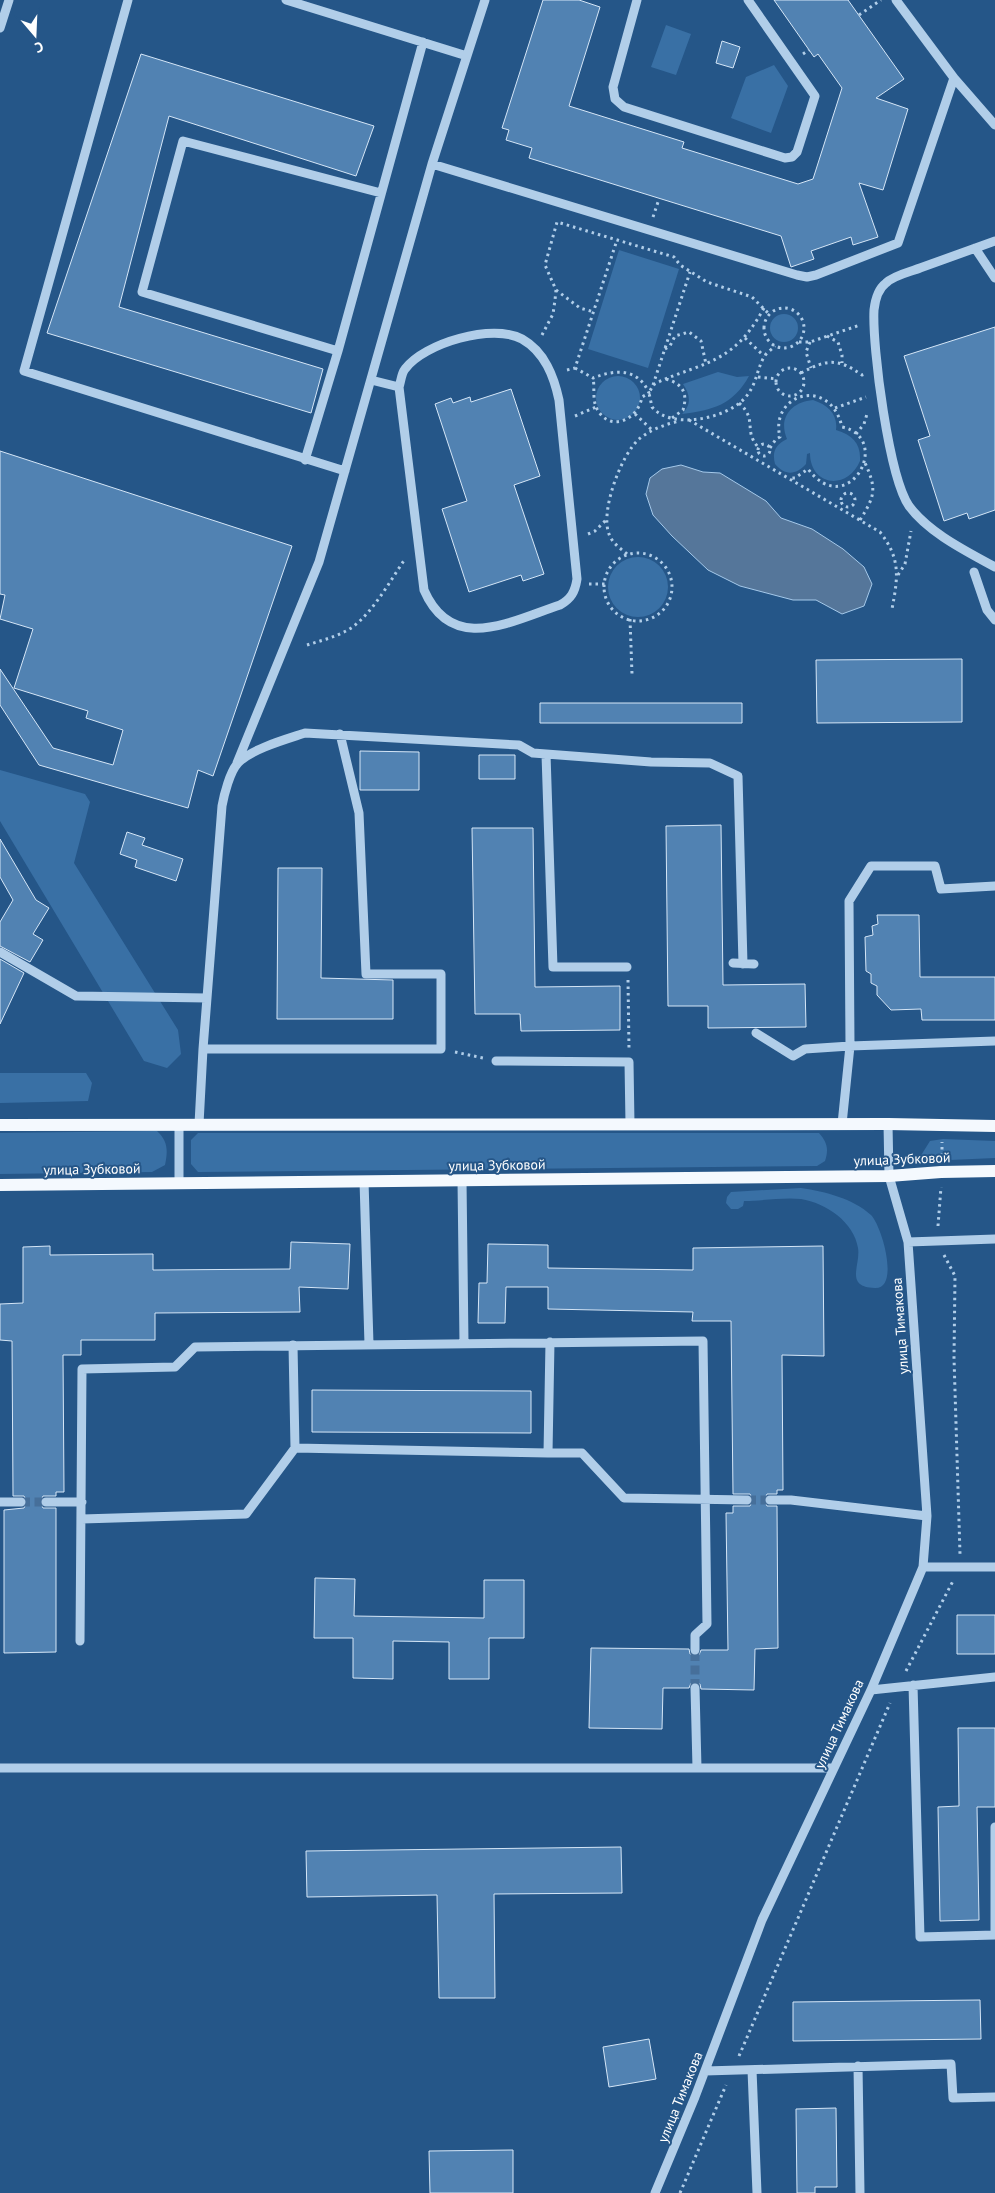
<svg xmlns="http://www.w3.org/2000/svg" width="995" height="2193" font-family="'PT Sans',sans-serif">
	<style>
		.green { fill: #3970a5 }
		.water { fill: #55769a; stroke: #a5c9ea }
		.building { fill: #5182b2; stroke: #d5e6f7 }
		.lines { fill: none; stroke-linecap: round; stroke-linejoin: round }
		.minor-tunnel { stroke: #466f9a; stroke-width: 9; stroke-dasharray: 9 4.5; stroke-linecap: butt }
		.path { stroke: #b1cee9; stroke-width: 3; stroke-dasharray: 2.5 4; stroke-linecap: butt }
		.minor { stroke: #b1cee9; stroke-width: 9 }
		.major { stroke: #f4f9fe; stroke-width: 12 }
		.labels { text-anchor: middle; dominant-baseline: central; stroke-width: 4; stroke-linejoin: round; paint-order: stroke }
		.street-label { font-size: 14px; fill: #fff; stroke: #255688 }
	</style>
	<rect width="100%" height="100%" fill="#255688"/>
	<!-- green -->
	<path class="green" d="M 666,25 L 691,34 L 676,75 L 651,67 Z
		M 774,65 L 788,86 L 771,133 L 731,118 L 746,77 Z
		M 619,250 L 679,269 L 648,368 L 588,349 Z
		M770 328a14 14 0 1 1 28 0a14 14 0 1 1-28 0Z
		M 718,372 L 737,377 L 749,376 C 733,405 713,410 682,414 C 692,405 690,394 683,384 Z
		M596 398a22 22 0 1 1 44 0a22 22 0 1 1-44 0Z
		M 813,400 C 828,405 838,414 836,430 C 853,435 861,444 860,461 C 847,491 810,486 810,453 L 807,454 L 806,464 C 796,475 785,476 775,464 C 772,452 775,445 787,439 C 778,418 791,402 813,400 Z
		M608 587a30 30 0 1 1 60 0a30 30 0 1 1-60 0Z
		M 0,770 L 85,794 L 90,802 L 74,863 L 178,1030 L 181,1054 L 167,1068 L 144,1061 L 0,821 Z
		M 0,1073 L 86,1073 L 92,1083 L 88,1101 L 0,1103 Z
		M 157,1131 C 168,1141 168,1151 165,1165 L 152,1172 L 0,1174 L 0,1133 Z
		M 198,1133 L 819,1133 C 827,1142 829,1149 825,1161 L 817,1166 L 198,1172 L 191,1164 L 191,1140 Z
		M 943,1139 L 995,1141 L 995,1158 L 927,1161 L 920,1157 L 930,1141 Z
		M 801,1188 C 826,1192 852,1198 871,1215 C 882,1226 900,1289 875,1288 C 844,1287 861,1265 858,1248 C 854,1222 826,1203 801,1199 C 783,1197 762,1201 744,1201 L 743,1206 L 738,1209 L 731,1209 L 726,1203 L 727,1197 L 731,1192 Z"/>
	<!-- water -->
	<path class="water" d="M 681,465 L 703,472 L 720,473 L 766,501 L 781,518 L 812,529 L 843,549 L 864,567 L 872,584 L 864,606 L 842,614 L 816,600 L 793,600 L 740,586 L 708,570 L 672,536 L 653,515 L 646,494 L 650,478 L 662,469 Z"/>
	<!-- building -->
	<path class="building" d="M 543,0 L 579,0 L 600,7 L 569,106 L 684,142 L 682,148 L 798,184 L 813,179 L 842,88 L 818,54 L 814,57 L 774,0 L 848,0 L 904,79 L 876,98 L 908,109 L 883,190 L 859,183 L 878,237 L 853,245 L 851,237 L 811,251 L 814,259 L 791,267 L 781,236 L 529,158 L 532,148 L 506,140 L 509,130 L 502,128 Z
		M 722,41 L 740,47 L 733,68 L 716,63 Z
		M 141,54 L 374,126 L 356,176 L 169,116 L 119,307 L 323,369 L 311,413 L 47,333 Z
		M 995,327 L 995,510 L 969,519 L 967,513 L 944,521 L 918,440 L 930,436 L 904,356 Z
		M 511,389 L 540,476 L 514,485 L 544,574 L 523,581 L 521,575 L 469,592 L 442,509 L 467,501 L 435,404 L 451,398 L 453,403 L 470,397 L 471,402 Z
		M 0,451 L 292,546 L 213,776 L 198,770 L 188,808 L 39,765 L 0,705 L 0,669 L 53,748 L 113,765 L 123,730 L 86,718 L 88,711 L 14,688 L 33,629 L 0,619 L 5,595 L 0,594 Z
		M 962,659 L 962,722 L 817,723 L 816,660 Z
		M 540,703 L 742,703 L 742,723 L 540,723 Z
		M 360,751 L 419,752 L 419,790 L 360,790 Z
		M 479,755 L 515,755 L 515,779 L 479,779 Z
		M 721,825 L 723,985 L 805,984 L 806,1027 L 708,1028 L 708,1006 L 668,1006 L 666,826 Z
		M 472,828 L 533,828 L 535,987 L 620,986 L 620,1030 L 521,1031 L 520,1014 L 475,1014 Z
		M 127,832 L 145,838 L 142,845 L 183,859 L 176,881 L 135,867 L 137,860 L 120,854 Z
		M 0,839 L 36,900 L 49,908 L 33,934 L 43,940 L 30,962 L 0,946 L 0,922 L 13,900 L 0,877 Z
		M 278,868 L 322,868 L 321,978 L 393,980 L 393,1019 L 277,1019 Z
		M 877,915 L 919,915 L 920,977 L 995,977 L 995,1020 L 922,1020 L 921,1009 L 891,1010 L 877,995 L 877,986 L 871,983 L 871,974 L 866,971 L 865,937 L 873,935 L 872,926 L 878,924 Z
		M 0,959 L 24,973 L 0,1024 Z
		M 291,1242 L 350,1244 L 348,1289 L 299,1287 L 300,1312 L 155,1313 L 155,1340 L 81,1340 L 81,1355 L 63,1355 L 64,1492 L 56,1492 L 56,1496 L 43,1496 L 40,1502 L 43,1508 L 56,1508 L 56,1652 L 4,1653 L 4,1510 L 24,1508 L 27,1502 L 24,1496 L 13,1496 L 12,1341 L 0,1340 L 0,1304 L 23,1303 L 23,1247 L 50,1246 L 50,1255 L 153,1254 L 153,1270 L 290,1269 Z
		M 488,1244 L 548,1245 L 548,1268 L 693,1270 L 693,1248 L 823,1246 L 824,1356 L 782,1355 L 783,1490 L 777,1490 L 777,1494 L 767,1494 L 764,1500 L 767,1506 L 777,1506 L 778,1648 L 755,1649 L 754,1690 L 701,1689 L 700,1684 L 695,1682 L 691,1683 L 689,1688 L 663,1688 L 662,1729 L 589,1728 L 591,1648 L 689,1649 L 690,1654 L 695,1656 L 699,1655 L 701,1650 L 728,1650 L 726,1513 L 733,1513 L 733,1506 L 750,1506 L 753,1500 L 750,1494 L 733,1494 L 731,1321 L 692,1321 L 693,1312 L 548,1309 L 548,1287 L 506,1287 L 505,1323 L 478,1323 L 479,1283 L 487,1283 Z
		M 312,1390 L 531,1391 L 531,1433 L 312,1432 Z
		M 315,1578 L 355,1579 L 354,1616 L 484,1618 L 484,1580 L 524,1580 L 524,1638 L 489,1638 L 489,1679 L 449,1679 L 449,1642 L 393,1641 L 393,1679 L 353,1678 L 353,1638 L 314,1638 Z
		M 957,1615 L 995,1615 L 995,1654 L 957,1654 Z
		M 958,1728 L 995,1728 L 995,1807 L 977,1807 L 979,1920 L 940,1921 L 938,1807 L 959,1806 Z
		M 621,1847 L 622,1893 L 494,1894 L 495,1998 L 439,1998 L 437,1895 L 307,1897 L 306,1851 Z
		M 980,2000 L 981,2039 L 793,2041 L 793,2002 Z
		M 649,2039 L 656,2079 L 609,2087 L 603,2047 Z
		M 836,2108 L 837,2187 L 815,2187 L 815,2193 L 797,2193 L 796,2109 Z
		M 513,2150 L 513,2193 L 430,2193 L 429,2151 Z"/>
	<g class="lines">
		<!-- minor-tunnel -->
		<path class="minor-tunnel" d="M 747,1500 L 770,1500
			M 21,1502 L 46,1502
			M 695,1688 L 695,1650"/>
		<!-- path -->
		<path class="path" d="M 859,15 L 881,0
			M 803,54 L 809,50
			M 653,217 L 659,199
			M 556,290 L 580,308 L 594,312
			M764 328a20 20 0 1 1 40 0a20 20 0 1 1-40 0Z
			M 764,308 C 745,342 729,356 692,369 C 679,374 665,378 653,385 L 649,393 L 652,407 C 671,430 725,419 744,399 C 757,385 756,371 764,357 C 766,353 772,349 775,346
			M 542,335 L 553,314 L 555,300 L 556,290 L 545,265 L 557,222 L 674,257 L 680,265 L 707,282 L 752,297 L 769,314
			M 827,336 L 838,342 L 842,355 L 842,363
			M 745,338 L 764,356
			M 799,342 L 810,342 L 860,325
			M 810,342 L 806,352 L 811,368
			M 665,349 L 670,346 L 675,336 L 689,332 L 701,341 L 706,364
			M 575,368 L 593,378 C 616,369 638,368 649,393 L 642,397 C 638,420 610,433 597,409 C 592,400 595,387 593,378
			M776 382a14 14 0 1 1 28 0a14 14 0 1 1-28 0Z
			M 567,370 L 575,368 L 617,240
			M 801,373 C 827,359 838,358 862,375 L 865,374
			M 758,377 L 777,379
			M 666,379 C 683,384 688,393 683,410 L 672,418
			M 653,385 L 690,272
			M 739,403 C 758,420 743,430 758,447
			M 835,408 L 866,397
			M 635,414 L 652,430
			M 575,416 L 596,407
			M 689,420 L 880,532 C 901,559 898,577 892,609
			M 856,434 L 864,424 L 867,414
			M758 450a6 6 0 1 1 12 0a6 6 0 1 1-12 0Z
			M 770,448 L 776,439 L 780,437 C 769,394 830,375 842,427 C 894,438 848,522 808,469 L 795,478 L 790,478
			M841 500a7 7 0 1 1 14 0a7 7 0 1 1-14 0Z
			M 860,520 C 875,496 877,489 865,463
			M 588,534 L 595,531 L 606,520
			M604 587a34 34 0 1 1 68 0a34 34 0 1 1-68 0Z
			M 627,554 C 620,548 612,543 609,534 C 600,511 621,456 638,440 C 649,430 666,424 680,421
			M 898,575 L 905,564 L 911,531
			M 589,584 L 605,584
			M 630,619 L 632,674
			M 307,645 C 323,640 340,636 354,626 C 375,609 390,581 405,559
			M 628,980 L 629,1049
			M 455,1052 L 483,1058
			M 942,1156 L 942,1142
			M 938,1226 L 941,1187
			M 944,1255 L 955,1276 L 954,1358 L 960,1554
			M 906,1671 L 953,1581
			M 739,2056 L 890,1703
			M 680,2193 L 726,2085"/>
		<!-- minor -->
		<path class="minor" d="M 128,0 L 24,371 L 345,471
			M 286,0 L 467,56
			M 637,0 L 613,87 L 615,99 L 624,107 L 785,158 L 792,157 L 797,152 L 815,96 L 748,0
			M 0,28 L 9,0
			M 954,78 L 995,125
			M 432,164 L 797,275 L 807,277 L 816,275 L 898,243 L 954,78 L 896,0
			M 995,241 C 970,250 945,259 920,268 C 910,272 894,275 886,283 C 878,289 875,301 874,310 C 872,347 889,477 909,506 C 929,533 966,551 995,567
			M 975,248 L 995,278
			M 338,351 L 423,42
			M 371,380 L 399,387 L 424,590 C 452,655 511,621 560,605 C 571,599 575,592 577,579 L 559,400 C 554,377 545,352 522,339 C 493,323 424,343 405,369 C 401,374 401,382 399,387
			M 305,460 L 338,351 L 142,292 L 183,141 L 381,193
			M 974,572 L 987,610 L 995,620
			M 546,754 L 553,967 L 627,967
			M 237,763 L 319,562 L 432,164 L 485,0
			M 0,952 L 76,996 L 207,998
			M 733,963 L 754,964
			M 756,1033 L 793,1056 L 805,1049 L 850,1046 L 995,1041
			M 203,1049 L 441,1049 L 441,974 L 366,974 L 359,813 L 340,734
			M 496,1061 L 629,1062 L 630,1124
			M 179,1124 L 179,1183
			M 199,1124 L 203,1049 L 222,806 C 224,795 230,771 238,763 C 251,749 287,739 305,733 L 519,745 L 533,753 L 651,762 L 710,763 L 738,776 L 743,964
			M 842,1124 L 850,1046 L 849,901 L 871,866 L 935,866 L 941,889 L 995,886
			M 462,1180 L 464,1343
			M 364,1181 L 369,1344
			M 908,1242 L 995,1239
			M 293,1345 L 295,1448 L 548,1453 L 550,1342
			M 548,1453 L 582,1453 L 624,1498 L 747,1500
			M 770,1500 L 791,1500 L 927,1516
			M 0,1502 L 21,1502
			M 46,1502 L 82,1502
			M 82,1519 L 246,1514 L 295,1448
			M 923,1567 L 995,1567
			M 80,1641 L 82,1369 L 175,1367 L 195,1347 L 703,1341 L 707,1624 L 695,1635 L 695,1650
			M 913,1685 L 920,1937 L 995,1935 L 995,1827
			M 695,1688 L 697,1768
			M 871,1690 L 995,1677
			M 0,1768 L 834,1768
			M 858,2066 L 860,2193
			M 752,2070 L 757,2193
			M 705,2071 L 951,2064 L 953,2098 L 995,2097
			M 655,2193 L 695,2097 L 762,1920 L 871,1690 L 923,1567 L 927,1516 L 908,1242 L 889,1176 L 888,1124"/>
		<!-- major -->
		<path class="major" d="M 0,1125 L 888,1124 L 995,1126
			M 0,1185 L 889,1176 L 941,1172 L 995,1171"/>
	</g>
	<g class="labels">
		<!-- street labels -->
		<g class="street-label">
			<text transform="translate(902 1159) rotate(-2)">улица Зубковой</text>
			<text transform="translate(497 1165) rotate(-1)">улица Зубковой</text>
			<text transform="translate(92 1169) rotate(-1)">улица Зубковой</text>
			<text transform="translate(900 1326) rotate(-94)">улица Тимакова</text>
			<text transform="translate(839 1724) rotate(-65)">улица Тимакова</text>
			<text transform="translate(680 2097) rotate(-68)">улица Тимакова</text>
		</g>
	</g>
	<!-- north arrow -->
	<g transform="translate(35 35) rotate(161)" stroke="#255688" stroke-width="4" paint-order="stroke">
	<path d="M0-4L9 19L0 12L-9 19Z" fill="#ffffff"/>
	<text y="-8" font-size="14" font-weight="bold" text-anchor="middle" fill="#ffffff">С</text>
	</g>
</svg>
